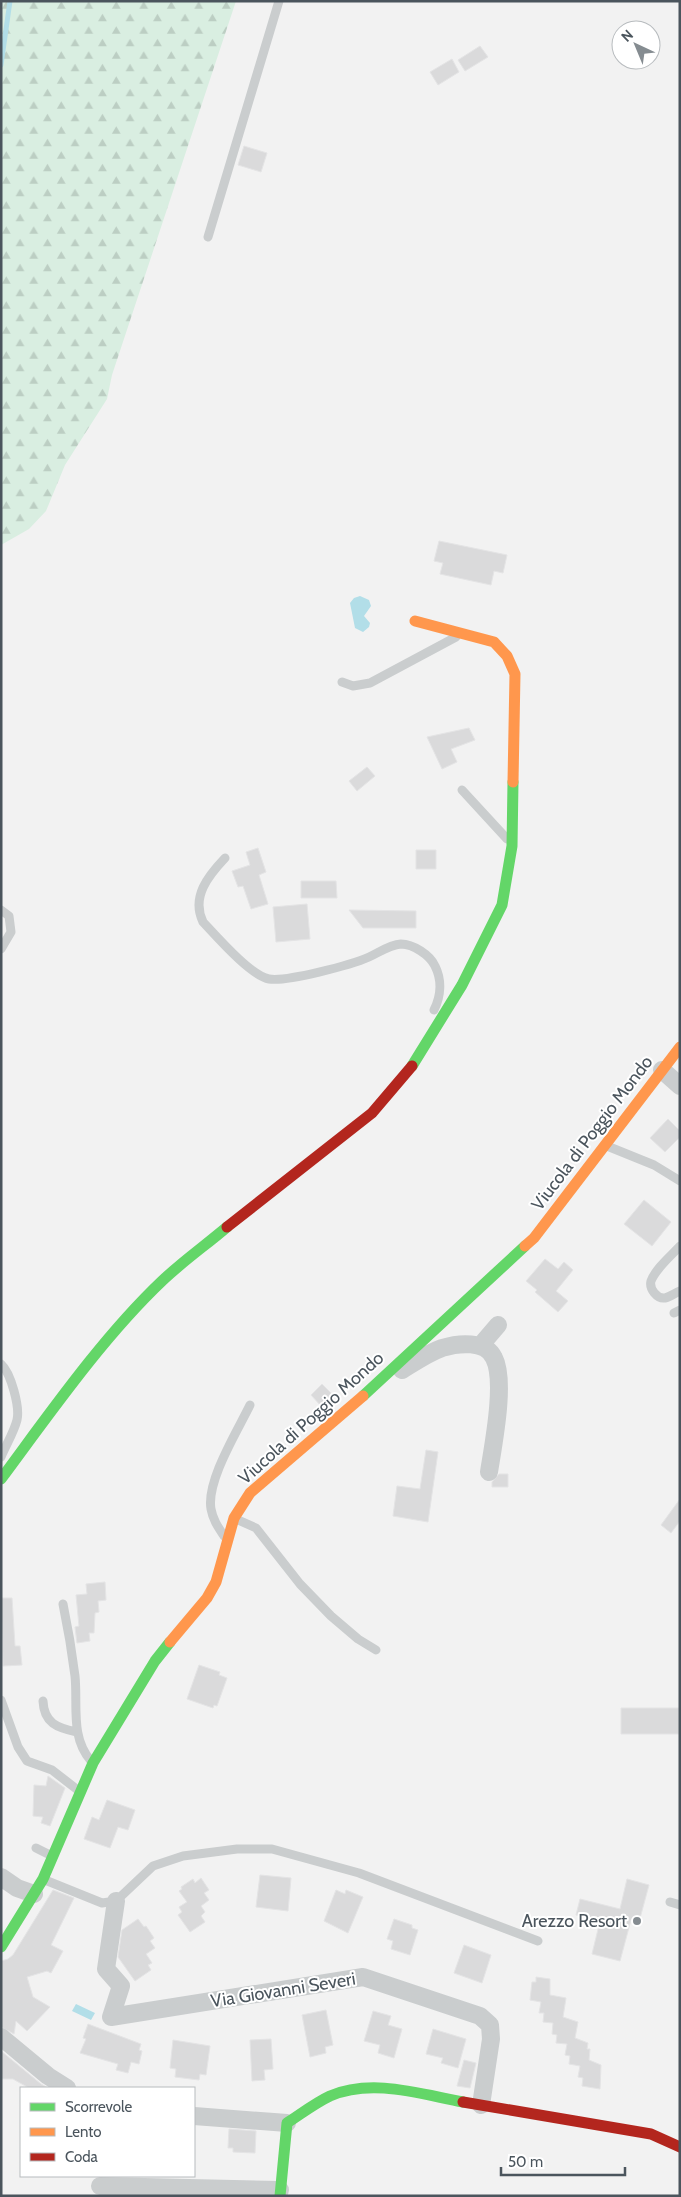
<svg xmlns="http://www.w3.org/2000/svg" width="681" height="2197" font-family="Cabin,sans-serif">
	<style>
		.forest { fill: url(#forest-firs) }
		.water { fill: #b2dee8 }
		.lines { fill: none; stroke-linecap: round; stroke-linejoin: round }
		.stream { stroke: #b2dee8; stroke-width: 5 }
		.building { fill: #dadadb; stroke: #e4e4e5 }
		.lane { stroke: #cacdce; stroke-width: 9 }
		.street { stroke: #cacdce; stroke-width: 18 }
		.fast { stroke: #63d668; stroke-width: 11 }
		.slow { stroke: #ff974d; stroke-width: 11 }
		.jam { stroke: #b3261e; stroke-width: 11 }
		.poi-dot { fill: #858c91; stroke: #fff; stroke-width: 2 }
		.labels { text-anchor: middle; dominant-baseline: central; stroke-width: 4; stroke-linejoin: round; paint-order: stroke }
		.street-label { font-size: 18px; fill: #4b555d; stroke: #fff }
		.poi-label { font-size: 18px; fill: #4b555d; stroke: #fff; text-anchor: end }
	</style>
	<defs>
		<pattern id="forest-firs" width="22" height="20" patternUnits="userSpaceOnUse" patternTransform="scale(1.25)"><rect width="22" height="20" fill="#d9eee1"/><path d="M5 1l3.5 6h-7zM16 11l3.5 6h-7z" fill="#bccec3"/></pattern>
	</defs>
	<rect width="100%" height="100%" fill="#f2f2f2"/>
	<!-- forest -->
	<path class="forest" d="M 1,1 L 236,1 L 112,375 L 107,399 L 65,465 L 46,511 L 29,529 L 1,545 Z"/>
	<!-- water -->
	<path class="water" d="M 360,596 L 369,600 L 371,606 L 364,616 L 370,623 L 369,627 L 363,632 L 355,628 L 350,603 L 354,598 Z
		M 76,2004 L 95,2013 L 91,2020 L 72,2011 Z"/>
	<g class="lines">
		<!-- stream -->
		<path class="stream" d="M 1,65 L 10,1"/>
	</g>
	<!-- building -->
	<path class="building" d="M 480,46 L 488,57 L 465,71 L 458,60 Z
		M 452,59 L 459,72 L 438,85 L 430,72 Z
		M 244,146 L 267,153 L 261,172 L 238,165 Z
		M 439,541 L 507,555 L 503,573 L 494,571 L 491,585 L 440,574 L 443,563 L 434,561 Z
		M 469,728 L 475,740 L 451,749 L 457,762 L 442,769 L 427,737 Z
		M 367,767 L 375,776 L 357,791 L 349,781 Z
		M 258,848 L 266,872 L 259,875 L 268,904 L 251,909 L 243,886 L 238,887 L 232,871 L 250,865 L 246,852 Z
		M 416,850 L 436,850 L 436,869 L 416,869 Z
		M 301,881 L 336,881 L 337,898 L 301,898 Z
		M 307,904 L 310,939 L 276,942 L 273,907 Z
		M 349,910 L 416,911 L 416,928 L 363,928 Z
		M 668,1119 L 680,1131 L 680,1137 L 665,1152 L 650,1138 Z
		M 644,1200 L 671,1222 L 652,1246 L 624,1224 Z
		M 545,1259 L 558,1269 L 564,1262 L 573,1270 L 556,1291 L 568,1301 L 558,1312 L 535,1292 L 537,1290 L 526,1281 Z
		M 322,1384 L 333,1395 L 321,1406 L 311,1395 Z
		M 426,1450 L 438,1452 L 428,1522 L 393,1516 L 397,1486 L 420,1489 Z
		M 499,1474 L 508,1474 L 508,1487 L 492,1487 L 492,1482 Z
		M 680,1499 L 680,1521 L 671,1533 L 661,1525 Z
		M 105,1582 L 106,1600 L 98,1601 L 99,1612 L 95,1613 L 94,1633 L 89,1633 L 90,1641 L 77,1643 L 75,1627 L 79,1626 L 76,1595 L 87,1594 L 86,1584 Z
		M 1,1598 L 12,1598 L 15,1646 L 20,1646 L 22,1665 L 3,1666 Z
		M 199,1665 L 220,1672 L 219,1675 L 227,1678 L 217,1706 L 214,1705 L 213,1708 L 187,1699 Z
		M 621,1708 L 679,1708 L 679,1734 L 621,1734 Z
		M 48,1776 L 65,1788 L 50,1826 L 41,1823 L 43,1817 L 33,1816 L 34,1785 L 46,1786 Z
		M 107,1800 L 135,1810 L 128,1830 L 118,1827 L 110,1848 L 84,1839 L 92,1817 L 99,1820 Z
		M 260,1875 L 291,1878 L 288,1911 L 256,1907 Z
		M 201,1878 L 209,1890 L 204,1893 L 209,1900 L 201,1906 L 205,1912 L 201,1916 L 205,1922 L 190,1932 L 178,1915 L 182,1912 L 179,1907 L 187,1902 L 179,1891 L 182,1889 L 181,1887 L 193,1879 L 195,1883 Z
		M 627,1879 L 649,1885 L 639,1922 L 631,1920 L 620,1961 L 592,1954 L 600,1921 L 576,1915 L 580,1899 L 620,1909 Z
		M 53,1890 L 74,1898 L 51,1945 L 63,1951 L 51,1973 L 47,1971 L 27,1977 L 33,1997 L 50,2007 L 27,2031 L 16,2021 L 14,2034 L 1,2027 L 1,1961 L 8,1959 L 13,1955 Z
		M 336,1890 L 345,1894 L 346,1890 L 363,1897 L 348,1933 L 324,1921 Z
		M 138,1919 L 144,1927 L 146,1926 L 154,1938 L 150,1941 L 155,1948 L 146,1954 L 152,1963 L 148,1965 L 151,1970 L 135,1981 L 118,1957 L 122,1930 Z
		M 394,1919 L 412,1925 L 412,1928 L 418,1930 L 410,1955 L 391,1949 L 393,1941 L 387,1939 Z
		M 464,1945 L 491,1955 L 482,1983 L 454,1973 Z
		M 536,1977 L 550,1979 L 550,1995 L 566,1998 L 563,2017 L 578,2022 L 575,2038 L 588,2043 L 587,2049 L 590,2049 L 589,2060 L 601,2065 L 600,2089 L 582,2086 L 583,2078 L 578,2077 L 580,2066 L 569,2064 L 570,2056 L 565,2055 L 567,2044 L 556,2043 L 557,2035 L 552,2034 L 553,2023 L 543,2022 L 544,2013 L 539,2013 L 541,2002 L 530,2000 L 532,1982 L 536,1982 Z
		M 326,2010 L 333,2045 L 325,2047 L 326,2053 L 310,2057 L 302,2015 Z
		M 373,2011 L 391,2016 L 388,2025 L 402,2029 L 394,2058 L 378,2053 L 380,2045 L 364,2041 Z
		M 88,2024 L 141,2044 L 139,2050 L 142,2051 L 139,2064 L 131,2062 L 128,2073 L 116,2070 L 118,2064 L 80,2053 L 86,2039 L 83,2038 Z
		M 433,2029 L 466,2039 L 458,2068 L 441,2063 L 443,2058 L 426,2054 Z
		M 271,2039 L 273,2069 L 264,2070 L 265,2080 L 252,2081 L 250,2040 Z
		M 173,2040 L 210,2046 L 206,2075 L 200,2074 L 199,2080 L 175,2077 L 176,2069 L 170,2068 Z
		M 1,2051 L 41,2084 L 48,2088 L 29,2088 L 13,2079 L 1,2079 Z
		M 464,2060 L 476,2063 L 470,2088 L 457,2086 Z
		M 229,2129 L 256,2131 L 255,2153 L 233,2152 L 233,2148 L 228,2148 Z"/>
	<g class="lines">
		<!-- lane -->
		<path class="lane" d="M 208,237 L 279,1
			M 342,682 L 353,686 L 370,683 L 456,637
			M 462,790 L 507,839
			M 225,858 C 208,876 191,897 203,922 C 217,937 251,976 269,979 C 287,982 351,965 369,957 C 380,952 389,945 401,944 C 413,944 430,955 435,966 C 442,980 441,996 434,1010
			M 1,910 L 9,916 L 11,932 L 1,949
			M 607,1146 L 654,1165 L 680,1181
			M 680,1246 C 671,1256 656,1268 651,1281 C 649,1289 657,1299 665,1298 C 670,1297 675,1293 680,1291
			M 674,1313 L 680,1310
			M 1,1364 C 11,1373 20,1407 17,1420 C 14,1432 6,1445 1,1457
			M 236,1519 L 256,1528 L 300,1584 L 331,1616 L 358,1639 L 376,1650
			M 224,1536 C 218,1527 213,1520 211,1509 C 206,1481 238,1430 250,1405
			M 63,1604 C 68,1628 72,1652 75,1676 C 78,1705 70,1737 91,1761
			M 1,1700 L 18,1747 L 27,1761 L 52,1770 L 79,1791
			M 43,1701 C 44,1723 57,1728 77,1732
			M 36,1848 L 52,1856
			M 45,1880 L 102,1903 L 116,1901 L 153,1866 L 183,1856 L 237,1849 L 272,1849 L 359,1873 L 538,1941
			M 670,1902 L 680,1905"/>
		<!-- street -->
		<path class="street" d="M 662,1070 L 680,1086
			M 480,1346 L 498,1325
			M 402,1370 C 415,1362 428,1353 442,1348 C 458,1343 486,1340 494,1358 C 506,1381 493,1446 489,1472
			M 1,1877 L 17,1888 L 34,1894
			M 116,1901 L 106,1969 L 121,1986 L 111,2017 L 363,1977 L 480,2016 L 490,2025 L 491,2039 L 481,2105
			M 1,2037 L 48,2076 L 67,2088
			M 194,2116 L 287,2123
			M 100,2186 L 280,2190"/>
		<!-- fast -->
		<path class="fast" d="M 412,1066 L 462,985 L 502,905 L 512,846 L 513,782
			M 363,1396 L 525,1246
			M 1,1479 C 50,1413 103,1337 162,1281 C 183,1261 206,1245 227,1227
			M 1,1947 L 43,1879 L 93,1763 L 155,1661 L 170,1642
			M 280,2196 L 287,2123 C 301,2114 315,2103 330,2096 C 372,2078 420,2094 463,2102"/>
		<!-- slow -->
		<path class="slow" d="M 415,621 L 494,642 L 507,656 L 515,674 L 513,782
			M 525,1246 L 534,1238 L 680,1047
			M 170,1642 L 207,1598 L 216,1582 L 234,1518 L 250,1493 L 363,1396"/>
		<!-- jam -->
		<path class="jam" d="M 227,1227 L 372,1113 L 412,1066
			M 463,2102 L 651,2134 L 680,2147"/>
	</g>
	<!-- markers -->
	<circle class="poi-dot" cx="637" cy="1921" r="5"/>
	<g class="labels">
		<!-- street labels -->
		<g class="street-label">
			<text transform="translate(592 1133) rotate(-53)">Viucola di Poggio Mondo</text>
			<text transform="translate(311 1418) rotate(-42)">Viucola di Poggio Mondo</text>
			<text transform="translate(283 1990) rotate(-9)">Via Giovanni Severi</text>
		</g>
		<!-- poi labels -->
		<g class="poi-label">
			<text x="627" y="1921">Arezzo Resort</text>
		</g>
	</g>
	<!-- border -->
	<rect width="681" height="2197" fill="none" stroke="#4b555d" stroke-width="5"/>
	<!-- legend -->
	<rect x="20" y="2087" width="175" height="90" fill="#ffffff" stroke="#b7bbbe"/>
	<rect x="30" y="2103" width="25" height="8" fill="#63d668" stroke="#b7bbbe"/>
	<text x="65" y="2112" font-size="15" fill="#4b555d">Scorrevole</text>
	<rect x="30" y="2128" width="25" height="8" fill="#ff974d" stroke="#b7bbbe"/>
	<text x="65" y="2137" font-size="15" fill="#4b555d">Lento</text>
	<rect x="30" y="2153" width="25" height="8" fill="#b3261e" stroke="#b7bbbe"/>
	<text x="65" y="2162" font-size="15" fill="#4b555d">Coda</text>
	<!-- north arrow -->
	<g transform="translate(636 45) rotate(316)"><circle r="24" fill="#ffffff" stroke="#b7bbbe"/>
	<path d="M0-4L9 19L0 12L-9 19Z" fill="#858c91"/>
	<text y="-8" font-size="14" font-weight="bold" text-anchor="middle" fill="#4b555d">N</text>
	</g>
	<!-- scale -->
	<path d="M501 2167v8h124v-8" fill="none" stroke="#4b555d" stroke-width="2.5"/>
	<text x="508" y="2167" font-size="15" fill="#4b555d" stroke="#ffffff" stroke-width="4" paint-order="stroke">50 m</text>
</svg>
